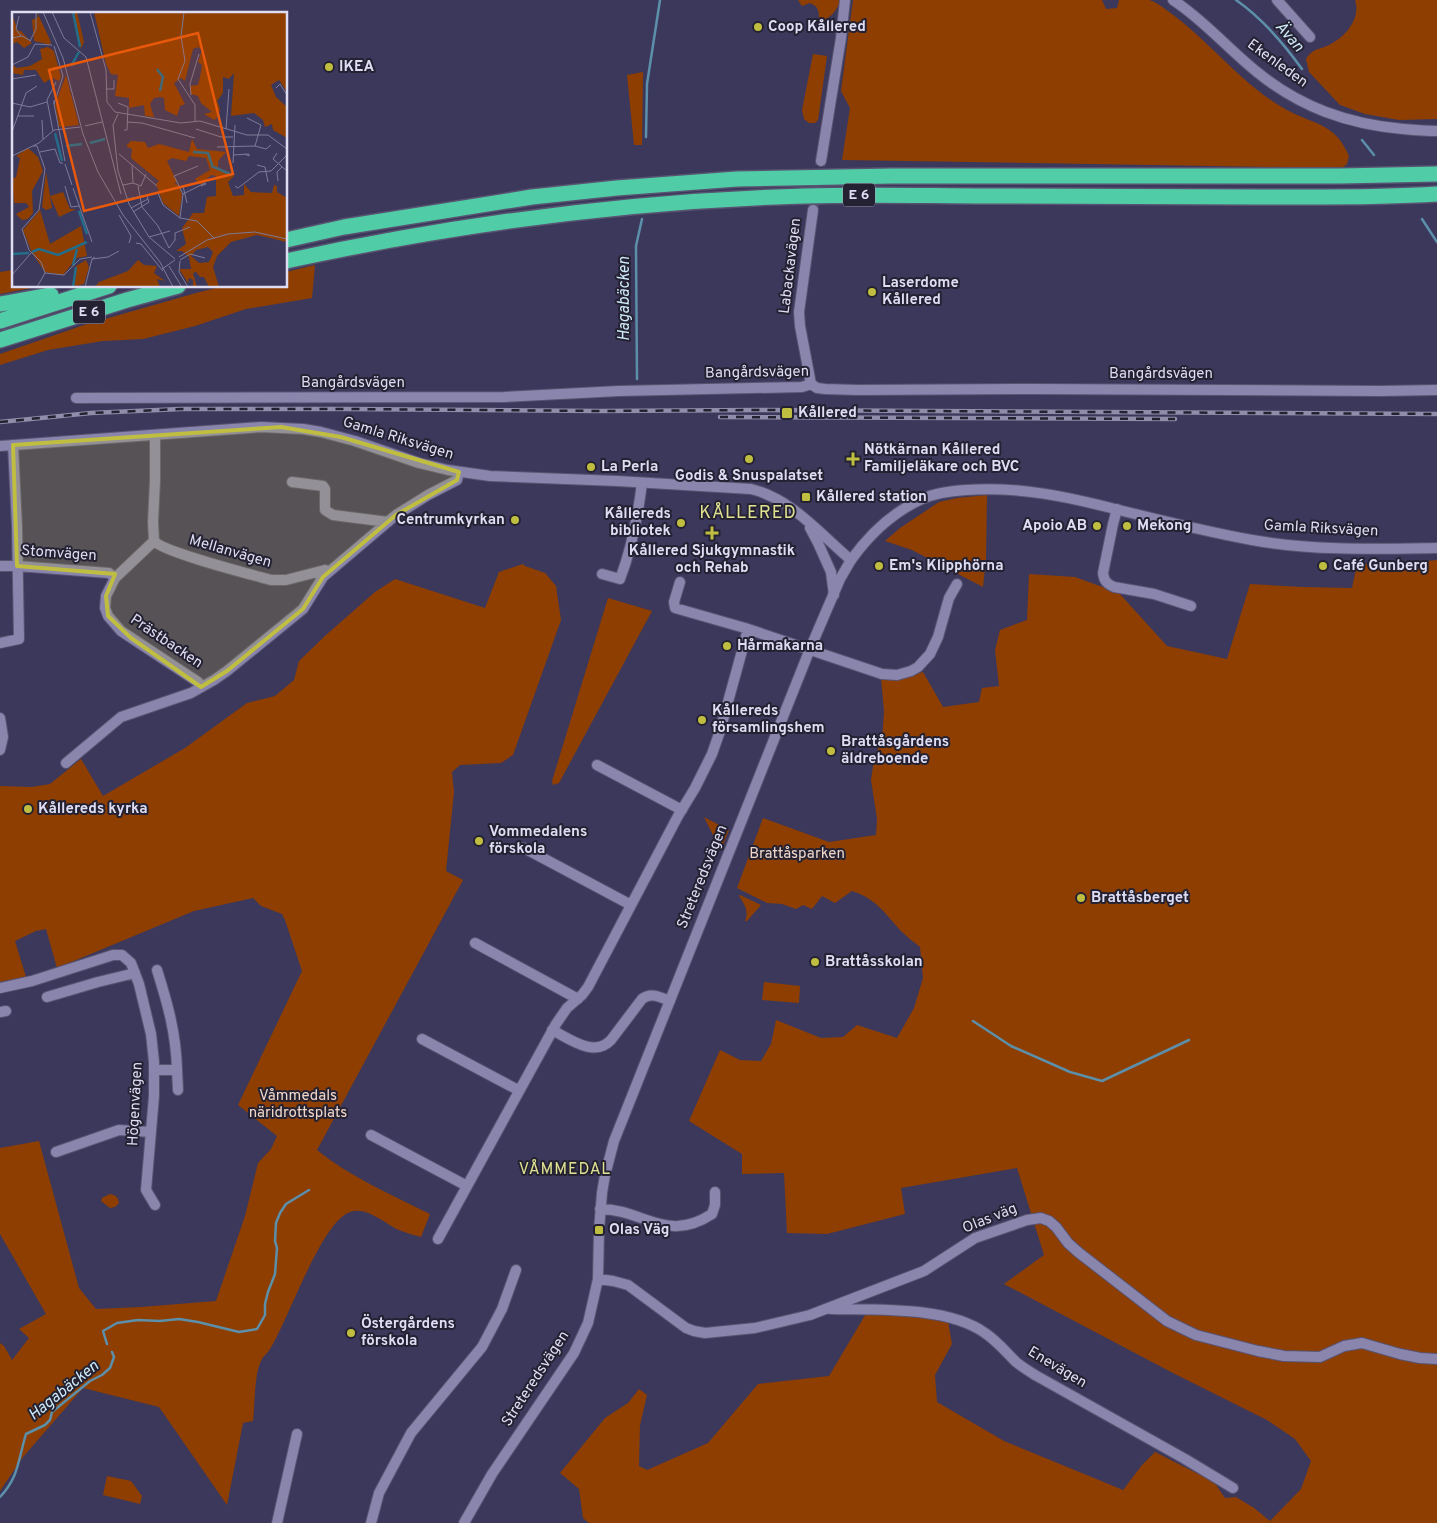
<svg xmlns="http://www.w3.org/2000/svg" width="1437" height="1523" font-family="Overpass,sans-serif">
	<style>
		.green { fill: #8e3e00 }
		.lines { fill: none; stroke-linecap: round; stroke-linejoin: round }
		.stream { stroke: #5c8faa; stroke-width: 2.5 }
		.minor-tunnel { stroke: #545172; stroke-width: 10; stroke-dasharray: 10 5; stroke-linecap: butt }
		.minor-casing { stroke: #585371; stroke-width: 12 }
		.tertiary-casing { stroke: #585371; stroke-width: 12 }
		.motorway-casing { stroke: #585371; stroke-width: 18 }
		.minor { stroke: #8985ad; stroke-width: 10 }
		.tertiary { stroke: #8985ad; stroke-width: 10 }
		.motorway { stroke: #50cda6; stroke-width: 15 }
		.rail-casing { stroke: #908daa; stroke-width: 4.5 }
		.rail { stroke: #242232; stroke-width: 2.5; stroke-dasharray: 8; stroke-linecap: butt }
		.marked { fill: #bfbe41; fill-opacity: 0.2; stroke: #bfbe41; stroke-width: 4; stroke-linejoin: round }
		.poi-dot { fill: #bfbe41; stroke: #242232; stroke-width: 2 }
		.labels { text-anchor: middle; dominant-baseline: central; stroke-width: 4; stroke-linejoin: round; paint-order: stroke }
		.shield { fill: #242232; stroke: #a7a5b9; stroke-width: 1 }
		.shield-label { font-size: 14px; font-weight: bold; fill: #dfddf3 }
		.poi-label { font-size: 15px; font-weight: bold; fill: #dfddf3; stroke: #242232; text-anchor: start }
		.street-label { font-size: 15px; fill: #dfddf3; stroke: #242232 }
		.park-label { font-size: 15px; fill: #f1d7ca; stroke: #242232 }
		.water-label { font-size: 16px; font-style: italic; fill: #cee9f7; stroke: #242232 }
		.neighbourhood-label { font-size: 16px; letter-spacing: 1px; fill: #e0e192; stroke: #242232 }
		.quarter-label { font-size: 18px; letter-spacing: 1px; fill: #e0e192; stroke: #242232 }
		.inset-river { fill: none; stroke: #246d8a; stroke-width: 2.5 }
		.inset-road { fill: none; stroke: #7d7a98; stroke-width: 1 }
		.view { fill: #e8590c; fill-opacity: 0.15; stroke: #e8590c; stroke-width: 2.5 }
		.inset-edge { fill: none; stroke: #dfddf3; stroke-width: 2.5 }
	</style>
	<rect width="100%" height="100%" fill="#3c385b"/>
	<!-- green -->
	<path class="green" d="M 798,0 L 841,0 C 837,10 830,20 819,21 C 819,11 819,7 810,3 L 802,6 Z
		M 853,0 L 1102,0 L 1106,9 L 1117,8 L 1119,0 C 1127,0 1142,0 1149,0 C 1157,2 1166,10 1172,14 C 1204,38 1230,69 1261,93 C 1269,99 1278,105 1287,110 C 1315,125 1335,123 1349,156 L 1347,164 L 1342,168 L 842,160 L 850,108 L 841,91 Z
		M 1355,0 L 1437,0 L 1437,119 L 1399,120 L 1365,114 L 1340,105 L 1309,72 L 1306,59 C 1313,48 1319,50 1329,45 C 1346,37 1361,18 1355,0 Z
		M 813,54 L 827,56 L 818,120 L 815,123 L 809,123 L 804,119 L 802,110 Z
		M 643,72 L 642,145 L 634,145 L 627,75 Z
		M 315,265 L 312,298 L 246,309 L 195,326 L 143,339 L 103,341 L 48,350 L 0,365 L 0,354 L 84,325 L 196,293 L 224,286 L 286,286 L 286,272 Z
		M 14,270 L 14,286 L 42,286 L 0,294 L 0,272 Z
		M 987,495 L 986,558 L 983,587 L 912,550 L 885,541 L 900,528 L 939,502 L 957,498 Z
		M 1437,560 L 1437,1523 L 589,1523 L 583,1518 L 579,1489 L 560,1473 L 605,1418 L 628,1403 L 639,1389 L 647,1395 L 640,1425 L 639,1466 L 647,1470 L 708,1443 L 758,1384 L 829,1376 L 867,1312 L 948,1321 L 952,1344 L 935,1375 L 937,1402 L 1004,1441 L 1111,1485 L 1123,1490 L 1142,1465 L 1155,1452 L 1214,1482 L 1225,1498 L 1236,1497 L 1254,1508 L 1270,1521 L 1301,1489 L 1311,1461 L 1295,1439 L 1267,1420 L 1171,1372 L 1004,1284 L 1044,1255 L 1017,1168 L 901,1188 L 905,1214 L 827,1234 L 787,1233 L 784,1173 L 742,1174 L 742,1154 L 689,1121 L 720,1050 L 740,1060 L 761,1061 L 771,1044 L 776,1020 L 821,1038 L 843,1037 L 857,1025 L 897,1038 L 914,1008 L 923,978 L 920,947 C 914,942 907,937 901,931 C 885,913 875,898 852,891 L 835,903 L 822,896 L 812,909 L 803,905 L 796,909 L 782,904 L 767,903 L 737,888 L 763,818 L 829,842 L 876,835 L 877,819 L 871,780 L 874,759 L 882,739 L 884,712 L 881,677 L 900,679 L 923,672 L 943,707 L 979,702 L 982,688 L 999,686 L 995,650 L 1000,630 L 1027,620 L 1029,574 L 1075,577 L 1119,593 L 1167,646 L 1227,659 L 1250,584 L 1303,587 L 1352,588 L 1357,564 L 1402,564 Z
		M 523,564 L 525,566 L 545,573 L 556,586 L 561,620 L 513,755 L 501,763 L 460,765 L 452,772 L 454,792 L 446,871 L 463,880 L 317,1150 C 350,1177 392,1195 430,1214 L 421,1237 C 414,1235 406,1233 399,1230 C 385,1224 367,1206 350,1212 C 321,1222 288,1321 270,1349 C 268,1353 263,1356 261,1361 C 254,1375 255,1405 253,1421 L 243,1423 L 227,1505 L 159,1407 L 83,1388 L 23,1457 L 0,1491 L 0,1343 L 4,1346 L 12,1360 L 29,1338 L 19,1329 L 46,1314 L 0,1234 L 0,1148 L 39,1141 L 79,1288 L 96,1309 L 141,1307 L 216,1301 L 245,1216 L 258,1163 L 271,1149 L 277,1136 L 238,1105 L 302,971 L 285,920 L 282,914 L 261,906 L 253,898 L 194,911 L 57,968 L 46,929 L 36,931 L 15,941 L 26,977 L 0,982 L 0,786 L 32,787 L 50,784 L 81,759 L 103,796 L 185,748 L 247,703 L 275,696 L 294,680 L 299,661 L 326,635 L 375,592 L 395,579 L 485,608 L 499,572 Z
		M 608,598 L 652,611 L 559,783 L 553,785 L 552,781 Z
		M 704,817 L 729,830 L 721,850 L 716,849 L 713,844 L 713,835 Z
		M 740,895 L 761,905 L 747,921 L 745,921 C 749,911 745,905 739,896 Z
		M 764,982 L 800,986 L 799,1003 L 762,1000 Z
		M 110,1194 C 116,1195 118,1197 119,1203 L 115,1207 L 110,1208 L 101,1201 L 102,1198 Z
		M 107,1476 L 131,1481 L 142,1496 L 140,1504 L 103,1495 Z"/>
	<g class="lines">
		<!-- stream -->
		<path class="stream" d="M 1236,0 C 1262,18 1284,44 1302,69
			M 646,137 L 647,84 L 660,0
			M 1362,140 L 1374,155
			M 1422,219 L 1437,242
			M 637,379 L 636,246 L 642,219
			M 973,1021 L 1011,1046 L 1070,1072 L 1102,1081 L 1189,1040
			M 107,1344 L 103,1331 L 117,1323 L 138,1320 L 160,1321 L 179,1319 L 198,1322 L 239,1332 L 257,1329 L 265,1315 L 265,1304 L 268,1292 L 275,1274 L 277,1248 L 275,1241 L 276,1223 L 280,1213 L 286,1204 L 309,1190
			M 0,1497 C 19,1477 18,1460 26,1434 L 45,1425 L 50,1420 L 52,1412 L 90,1381 L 102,1375 L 110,1368 L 114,1357 L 112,1352"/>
		<!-- minor-tunnel -->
		<path class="minor-tunnel" d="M 813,210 L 821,161"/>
		<defs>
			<path id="minor" d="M 1277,0 L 1310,37
				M 821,161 L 841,38 L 845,0
				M 811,384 L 817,388 L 825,389 L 858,390 L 1036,389 L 1380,391 L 1437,390
				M 811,384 L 800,326 L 799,312 L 813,210
				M 76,398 L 504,397 L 619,391 L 802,387 L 811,384
				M 155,435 L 155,481 L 153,522 L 154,541 L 115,578 L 106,596 L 105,608 L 108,616 L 121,631 L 198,682 L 201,687
				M 292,482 L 323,486 L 325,489 L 325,510 L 333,515 L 388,522
				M 1117,509 L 1113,524 L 1103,573 C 1104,581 1107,584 1114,587 L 1154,594 L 1191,606
				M 154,541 C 163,552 253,575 271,580 L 286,580 L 325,570 L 328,572
				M 0,566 L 17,566 L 109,573 L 115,578
				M 602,574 L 620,579 C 632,548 638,515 642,483
				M 680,582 L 674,602 L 675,608 L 745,628 L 882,674 L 897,675 L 911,671 L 918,667 L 930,654 L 938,637 L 949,598 L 957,584
				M 0,643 L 19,639 L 17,527 L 13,445
				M 0,718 L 3,737 L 0,750
				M 66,763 L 121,717 L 191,693 L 214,680 L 227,671 L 303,609 L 323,577 L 396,515 L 428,495 L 457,480 L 459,472
				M 597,765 L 682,810
				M 524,848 L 631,905
				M 475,943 L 578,999
				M 157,970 C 168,1005 176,1033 177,1070
				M 0,988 L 32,981 L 113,955 L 122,955 L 131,963 L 139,984 L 151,1034 L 154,1062 L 154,1096 L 146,1190 L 155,1205
				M 47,997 L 98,982 L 135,973
				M 0,1012 L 6,1011
				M 552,1030 C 570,1039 594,1058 611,1040 L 642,999 C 651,992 660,997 670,1001
				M 422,1039 L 518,1090
				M 154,1070 L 177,1070 L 178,1090
				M 371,1135 L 467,1186
				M 56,1152 L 119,1130 L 151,1132
				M 600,1209 C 643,1209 666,1244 712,1214 L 715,1205 L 715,1192
				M 438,1239 L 556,1024 L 567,1008 L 582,995 L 588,987 L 678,816 L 695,788 L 712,754 L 720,731 L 748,629
				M 598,1279 L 613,1281 L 628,1285 L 686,1328 L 694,1331 L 705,1333 L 755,1328 L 810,1315 L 924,1271 L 975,1238 L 1027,1220 L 1041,1218 L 1049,1221 L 1056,1227 L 1068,1243 L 1078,1252 L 1167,1321 L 1196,1335 L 1258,1351 L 1284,1356 L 1320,1357 L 1344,1346 L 1362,1343 L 1400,1354 L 1420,1358 L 1437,1359
				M 831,1309 C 876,1310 947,1306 985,1333 C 997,1341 1006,1352 1016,1362 C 1022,1367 1029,1371 1035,1375 L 1185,1459 L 1233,1488
				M 277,1523 L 297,1434
				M 371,1523 L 379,1493 L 411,1433 L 482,1347 L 502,1309 L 516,1270
				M 464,1523 L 492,1474 L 574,1353 L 588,1323 L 598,1279 L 599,1230 L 602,1193 L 605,1175 L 614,1141 L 810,649 L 840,579 L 851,560"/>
			<path id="tertiary" d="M 1173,0 C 1204,20 1228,49 1257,72 C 1300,107 1347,124 1403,129 C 1414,130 1426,131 1437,131
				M 0,446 L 261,427 L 303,429 L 321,432 L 355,441 L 419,463 L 448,470 L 490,476 L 617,481 L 751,489 C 792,499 820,534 851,560 C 869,535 893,512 922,499 C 935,493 951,491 966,490 C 1018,486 1069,497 1119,510 C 1163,521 1207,532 1252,540 C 1313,551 1376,549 1437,548
				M 810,528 L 818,543 L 831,572 L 834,595"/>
			<path id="motorway" d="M 286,240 L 344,227 L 532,197 L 617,188 L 737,179 L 892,176 L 1340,176 L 1437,174
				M 286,261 C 456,224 630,201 804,196 C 868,194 932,196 996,196 C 1083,197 1170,197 1257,197 C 1317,197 1377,198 1437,194
				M 0,304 L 51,295
				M 0,321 L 109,286
				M 0,340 L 127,300 L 178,286"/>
		</defs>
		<!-- minor casing -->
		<use href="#minor" class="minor-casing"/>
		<!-- tertiary casing -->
		<use href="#tertiary" class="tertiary-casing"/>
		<!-- motorway casing -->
		<use href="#motorway" class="motorway-casing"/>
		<!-- minor -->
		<use href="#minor" class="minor"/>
		<!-- tertiary -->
		<use href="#tertiary" class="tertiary"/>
		<!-- motorway -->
		<use href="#motorway" class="motorway"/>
		<defs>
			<path id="rail" d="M 720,417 L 1175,419
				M 0,422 L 91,413 L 181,409 L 345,409 L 600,411 L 761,410 L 1437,414"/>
		</defs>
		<!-- rail casing -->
		<use href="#rail" class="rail-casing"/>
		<!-- rail -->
		<use href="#rail" class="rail"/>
	</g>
	<!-- marked area -->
	<path class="marked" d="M 281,427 L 341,437 L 459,472 L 457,480 L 396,515 L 323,577 L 303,609 L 227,671 L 201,687 L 131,638 L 108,616 L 106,596 L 115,574 L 17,566 L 13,445 Z"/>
	<!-- markers -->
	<g class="poi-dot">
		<circle cx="758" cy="27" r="5"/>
		<circle cx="329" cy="67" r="5"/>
		<circle cx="872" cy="292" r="5"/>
		<rect x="781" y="407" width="12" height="12" rx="2.5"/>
		<circle cx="749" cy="459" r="5"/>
		<path d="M850.5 451.5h5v5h5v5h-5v5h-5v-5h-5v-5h5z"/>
		<circle cx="591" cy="467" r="5"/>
		<rect x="801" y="492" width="10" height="10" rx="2.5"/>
		<circle cx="515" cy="520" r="5"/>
		<circle cx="681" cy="523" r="5"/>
		<circle cx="1097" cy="526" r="5"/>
		<circle cx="1127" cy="526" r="5"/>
		<path d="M709.5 525.5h5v5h5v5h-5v5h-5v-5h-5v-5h5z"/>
		<circle cx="879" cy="566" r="5"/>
		<circle cx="1323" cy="566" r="5"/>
		<circle cx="727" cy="646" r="5"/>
		<circle cx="702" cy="720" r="5"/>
		<circle cx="831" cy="751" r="5"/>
		<circle cx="28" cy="809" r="5"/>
		<circle cx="479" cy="841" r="5"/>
		<circle cx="1081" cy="898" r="5"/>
		<circle cx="815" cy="962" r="5"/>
		<rect x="594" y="1225" width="10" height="10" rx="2.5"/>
		<circle cx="351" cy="1333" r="5"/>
	</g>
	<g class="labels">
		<!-- shield labels -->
		<g class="shield">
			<rect x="843" y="183.5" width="32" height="23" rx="4"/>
			<rect x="73" y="300.5" width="32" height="23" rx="4"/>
		</g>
		<g class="shield-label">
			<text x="859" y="195">E 6</text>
			<text x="89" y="312">E 6</text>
		</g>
		<!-- poi labels -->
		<g class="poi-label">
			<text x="768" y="27">Coop Kållered</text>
			<text x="339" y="67">IKEA</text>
			<text x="882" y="283">Laserdome<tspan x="882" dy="17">Kållered</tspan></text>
			<text x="798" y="413">Kållered</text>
			<text x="864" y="450">Nötkärnan Kållered<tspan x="864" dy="17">Familjeläkare och BVC</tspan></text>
			<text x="601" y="467">La Perla</text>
			<text x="749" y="476" text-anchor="middle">Godis &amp; Snuspalatset</text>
			<text x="816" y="497">Kållered station</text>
			<text x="671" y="514" text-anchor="end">Kållereds<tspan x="671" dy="17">bibliotek</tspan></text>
			<text x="505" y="520" text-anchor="end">Centrumkyrkan</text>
			<text x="1087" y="526" text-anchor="end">Apoio AB</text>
			<text x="1137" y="526">Mekong</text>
			<text x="712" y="551" text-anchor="middle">Kållered Sjukgymnastik<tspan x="712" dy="17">och Rehab</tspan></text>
			<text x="889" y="566">Em's Klipphörna</text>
			<text x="1333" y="566">Café Gunberg</text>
			<text x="737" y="646">Hårmakarna</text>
			<text x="712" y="711">Kållereds<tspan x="712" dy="17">församlingshem</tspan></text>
			<text x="841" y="742">Brattåsgårdens<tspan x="841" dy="17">äldreboende</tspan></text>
			<text x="38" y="809">Kållereds kyrka</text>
			<text x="489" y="832">Vommedalens<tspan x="489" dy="17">förskola</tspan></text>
			<text x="1091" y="898">Brattåsberget</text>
			<text x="825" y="962">Brattåsskolan</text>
			<text x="609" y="1230">Olas Väg</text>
			<text x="361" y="1324">Östergårdens<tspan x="361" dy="17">förskola</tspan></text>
		</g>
		<!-- street labels -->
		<g class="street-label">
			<text transform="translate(1277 64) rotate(36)">Ekenleden</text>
			<text transform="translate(791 266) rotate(-83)">Labackavägen</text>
			<text transform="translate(757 373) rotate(-1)">Bangårdsvägen</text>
			<text x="1161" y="374">Bangårdsvägen</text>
			<text x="353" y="383">Bangårdsvägen</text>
			<text transform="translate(398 439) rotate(17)">Gamla Riksvägen</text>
			<text transform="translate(1321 529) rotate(3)">Gamla Riksvägen</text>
			<text transform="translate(230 552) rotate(16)">Mellanvägen</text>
			<text transform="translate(59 554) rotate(4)">Stomvägen</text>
			<text transform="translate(166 642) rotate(34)">Prästbacken</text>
			<text transform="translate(703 877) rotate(-68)">Streteredsvägen</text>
			<text transform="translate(136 1104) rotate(-87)">Högenvägen</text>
			<text transform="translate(990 1219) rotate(-22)">Olas väg</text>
			<text transform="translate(1057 1368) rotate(31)">Enevägen</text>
			<text transform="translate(536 1379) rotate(-57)">Streteredsvägen</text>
		</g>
		<!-- park labels -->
		<g class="park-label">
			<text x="797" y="854">Brattåsparken</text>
			<text x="298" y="1096">Våmmedals<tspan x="298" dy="17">näridrottsplats</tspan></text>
		</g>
		<!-- water labels -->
		<g class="water-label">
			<text transform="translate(1289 37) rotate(49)">Ävan</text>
			<text transform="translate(625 299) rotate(-90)">Hagabäcken</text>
			<text transform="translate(64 1391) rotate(-39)">Hagabäcken</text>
		</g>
		<!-- neighbourhood labels -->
		<g class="neighbourhood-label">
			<text x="565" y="1170">VÅMMEDAL</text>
		</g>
		<!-- quarter labels -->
		<g class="quarter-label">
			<text x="748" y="513">KÅLLERED</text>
		</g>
	</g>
	<!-- overview -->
	<g transform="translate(12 12)">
		<rect width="275" height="275" fill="#3c385b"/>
		<path d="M 25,0 L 38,28 L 39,33 L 22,29 L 20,8 L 26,5 ZM 60,0 L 65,0 L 72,30 L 69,37 ZM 82,0 L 275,0 L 275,80 L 267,68 L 259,73 L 264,85 L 275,95 L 275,126 L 261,118 L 260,112 L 253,115 L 251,108 L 242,101 L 219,104 L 222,61 L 217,67 L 211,65 L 211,81 L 205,89 L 208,97 L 206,105 L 202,108 L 192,102 L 200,100 L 189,91 L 186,84 L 179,82 L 178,74 L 186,73 L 188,65 L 190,53 L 186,50 L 190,38 L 186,35 L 181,37 L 173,69 L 169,66 L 162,71 L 173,92 L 168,94 L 165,104 L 153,98 L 152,86 L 148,85 L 142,86 L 138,92 L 142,105 L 133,104 L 132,93 L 117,96 L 117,86 L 103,84 L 106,63 L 99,62 L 94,52 ZM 1,5 L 6,19 L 9,19 L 20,31 L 12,36 L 5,30 L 0,32 ZM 36,35 L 42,39 L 49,65 L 47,69 L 40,66 L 32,71 L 24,58 L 12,58 L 11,63 L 0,61 L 0,53 L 5,56 L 18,54 L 30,47 L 28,37 ZM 54,63 L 67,113 L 47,115 L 43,93 ZM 180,127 L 185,137 L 214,140 L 206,149 L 206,157 L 222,164 L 216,170 L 221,184 L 232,183 L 232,172 L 239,180 L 260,181 L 262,173 L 265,174 L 265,180 L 275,186 L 275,230 L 245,223 L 219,230 L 205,244 L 201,255 L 207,275 L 197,275 L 192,265 L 188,265 L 184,260 L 181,261 L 185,275 L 181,275 L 181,268 L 177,266 L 176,271 L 167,257 L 179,257 L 177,245 L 170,239 L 164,239 L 174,232 L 170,216 L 181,201 L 192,201 L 195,185 L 204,184 L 204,164 L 199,163 L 189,173 L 183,167 L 198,158 L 194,146 L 177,144 L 174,149 L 160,146 L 155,149 L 165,170 L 162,172 L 167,173 L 170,183 L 167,204 L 151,191 L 144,172 L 147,169 L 119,146 L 120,137 L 114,134 L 119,129 L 133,130 L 136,136 L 147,132 L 177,140 ZM 196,235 L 201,240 L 197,250 L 187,251 L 179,244 L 184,238 ZM 16,136 L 26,145 L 31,159 L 20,179 L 21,201 L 16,207 L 10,208 L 4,202 L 17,195 L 14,191 L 2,191 L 0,167 L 4,165 L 8,146 L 4,144 ZM 34,160 L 40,196 L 34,198 L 30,195 ZM 51,180 L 58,197 L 64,197 L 47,205 L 38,184 ZM 28,198 L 38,232 L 69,214 L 75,244 L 65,246 L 51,263 L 33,260 L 20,241 L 11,218 ZM 74,248 L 77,255 L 72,272 L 64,274 L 61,272 L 64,254 ZM 126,248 L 132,253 L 145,254 L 142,261 L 153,269 L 145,267 L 148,275 L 83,275 L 87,270 L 116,259 Z" fill="#8e3e00" fill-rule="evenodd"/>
		<path class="inset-river" d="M 61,0 L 68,35M 59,54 L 67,40M 145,57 L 151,65 L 148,79M 43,121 L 50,149M 78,131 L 93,127M 54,134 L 70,132M 181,140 L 196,141 L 201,156M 202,155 L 220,163M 67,199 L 75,222M 20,240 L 27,237 L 46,243 L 75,230M 0,242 L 17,241M 61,253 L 65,237M 61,275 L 64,255"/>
		<path class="inset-road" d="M 31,0 L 51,46 L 71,122 L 86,160 L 111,203 L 148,250 L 161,275M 40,0 L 52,26 L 74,45 L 109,182M 78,0 L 94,58 L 95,90 L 103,100 L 169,111 L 188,109 L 235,123 L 256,123 L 275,137M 172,0 L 169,24 L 173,49 L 166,67 L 183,93 L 183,109M 7,4 L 4,17 L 9,24M 0,26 L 10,24 L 19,29M 18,29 L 24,17 L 24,0M 42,34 L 51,64 L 42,92 L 42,88M 0,53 L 16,45 L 23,32 L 40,33M 0,67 L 24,63M 264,76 L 268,72 L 275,83M 94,77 L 102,77 L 102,68M 179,83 L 178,72 L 187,42M 0,91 L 18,95 L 35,90M 106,91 L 116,95 L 115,118 L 112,118M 42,92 L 53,149M 106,102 L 101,113 L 106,159 L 117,192 L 137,225 L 163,247M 6,104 L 22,104M 30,108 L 31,127M 115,110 L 130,111 L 183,126M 73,114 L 90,110M 184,117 L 209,125 L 221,125M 214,117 L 217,77M 41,119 L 35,88 L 44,70M 0,120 L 14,81 L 25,74M 243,134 L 254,137 L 259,133M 205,135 L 243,134 L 249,113 L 235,106M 28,140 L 43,137 L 48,151 L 51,151M 265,141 L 261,147 L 275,159M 107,142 L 145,174M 221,143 L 237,142 L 237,144 L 233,142M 0,144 L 27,131 L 42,118 L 68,115M 221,151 L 223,113M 53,152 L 60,173M 120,153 L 121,171M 245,153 L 253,155 L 256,170M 186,154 L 162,164 L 171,182 L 168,206 L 185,209 L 202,226M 266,169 L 265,160 L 270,155M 111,173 L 121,171 L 129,174 L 134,162M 53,174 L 59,195 L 67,194M 126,174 L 130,195 L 146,214 L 157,236M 171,174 L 175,191M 223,174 L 226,176 L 247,160 L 259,159 L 275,143M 61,176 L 80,230M 171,182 L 193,171 L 194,172 L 189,174M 115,187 L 146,181 L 151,193 L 168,206M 119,196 L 136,187M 121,200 L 137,190 L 135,184M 107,203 L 119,224 L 117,231M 10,217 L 17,238 L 29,250 L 33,261 L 52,263 L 68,247 L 80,245M 10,217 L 27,198 L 33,157 L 25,134 L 21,134M 137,225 L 158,219M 124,231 L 129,232 L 151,259M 157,236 L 163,228 L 163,221 L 178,215M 83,245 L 80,247 L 96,245 L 107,239M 167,245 L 195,228 L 216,222 L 243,220 L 275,227M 168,248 L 178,242 L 193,246M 168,249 L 167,260 L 176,275M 157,254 L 170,275M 150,257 L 163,248M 0,263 L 19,241M 25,275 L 33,261M 73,275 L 80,247"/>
		<path class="view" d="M 186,21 L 221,162 L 72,199 L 37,58 Z"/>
		<rect width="275" height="275" class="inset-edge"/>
	</g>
</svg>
